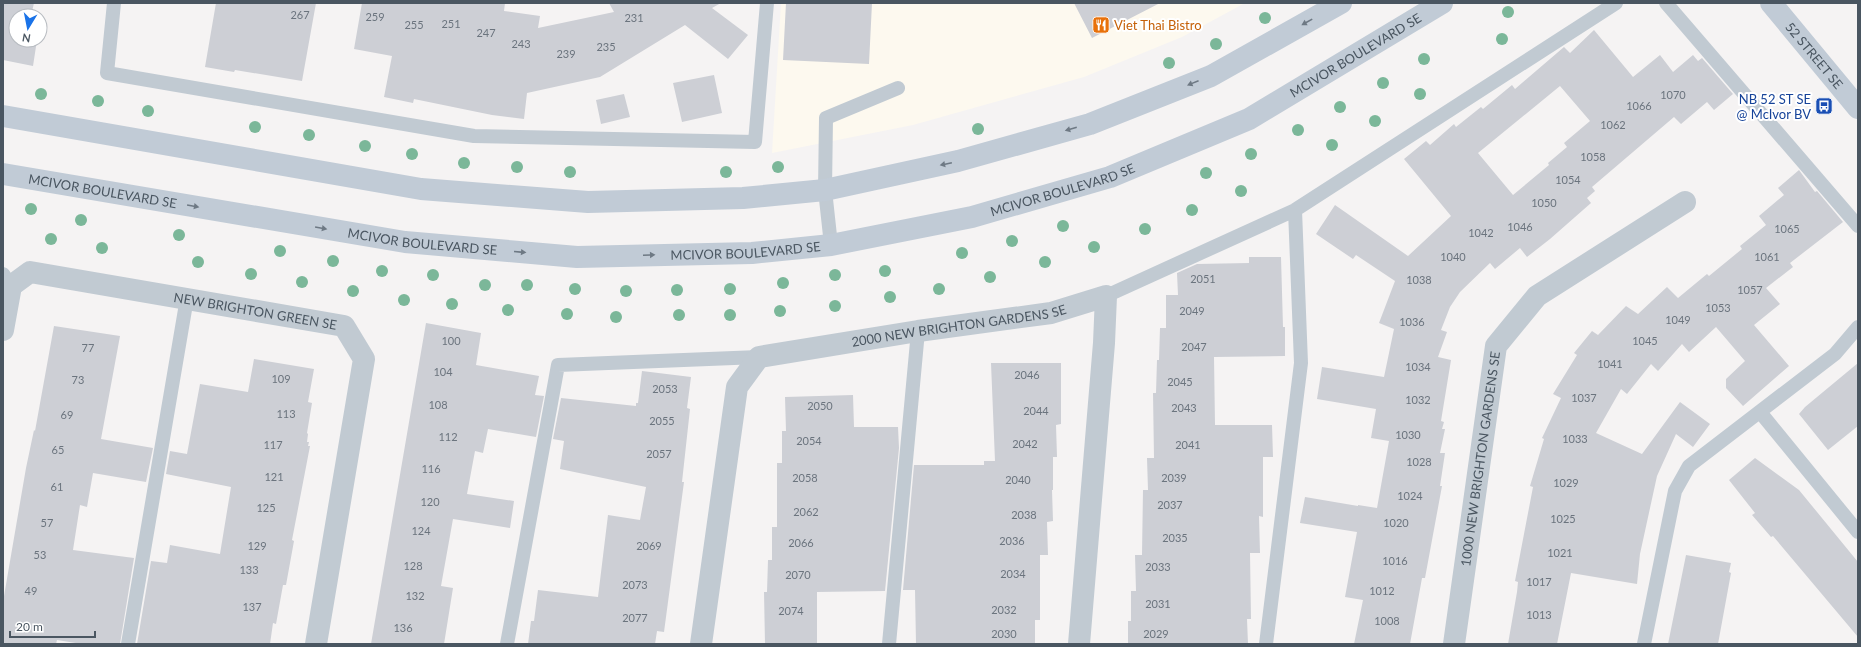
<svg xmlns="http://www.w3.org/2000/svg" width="1861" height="647" font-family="Lato,sans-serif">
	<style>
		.commercial { fill: #fdf9ef }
		.building { fill: #cdcfd5; fill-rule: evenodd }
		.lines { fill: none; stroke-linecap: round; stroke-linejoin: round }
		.service { stroke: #c1cad2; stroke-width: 14 }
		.minor { stroke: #c1cad2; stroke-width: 22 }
		.secondary { stroke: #c1cbd6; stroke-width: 22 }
		.tree { fill: #7bb799 }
		.oneway { fill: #6e7984 }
		.labels { text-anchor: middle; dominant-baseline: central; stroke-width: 4; stroke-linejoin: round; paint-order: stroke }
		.number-label { font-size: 11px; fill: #6b747e }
		.food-label { font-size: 13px; fill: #c56008; stroke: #fff; text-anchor: start }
		.street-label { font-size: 13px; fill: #4a5661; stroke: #fff }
		.transit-label { font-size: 13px; fill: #164399; stroke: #fff; text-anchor: end }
	</style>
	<rect width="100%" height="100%" fill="#f5f3f3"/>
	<!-- commercial -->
	<path class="commercial" d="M 781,3 L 1245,3 L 1182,37 L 1084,77 L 913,125 L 772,153 Z"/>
	<!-- building -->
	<path class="building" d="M 3,3 L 34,3 L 31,16 L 16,16 L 16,40 L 37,40 L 33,66 L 3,60 Z
		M 216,3 L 316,3 L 302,81 L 235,70 L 234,72 L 205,67 Z
		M 362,3 L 505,3 L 504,11 L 540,16 L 538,28 L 614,12 L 609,3 L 721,3 L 712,8 L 748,35 L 728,59 L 685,25 L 600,77 L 527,93 L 524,119 L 492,115 L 414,99 L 413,103 L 384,97 L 392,56 L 354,49 Z
		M 786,3 L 872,3 L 869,64 L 783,60 Z
		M 1074,3 L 1160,3 L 1092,38 Z
		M 1594,30 L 1633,77 L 1660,55 L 1673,72 L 1693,55 L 1698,61 L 1702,58 L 1733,94 L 1714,110 L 1707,102 L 1681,124 L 1674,117 L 1592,187 L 1595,191 L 1587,198 L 1591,203 L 1550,239 L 1527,257 L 1520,248 L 1495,269 L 1490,263 L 1460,292 L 1450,307 L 1441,330 L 1447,332 L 1438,357 L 1451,360 L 1441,421 L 1444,422 L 1442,429 L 1445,429 L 1440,453 L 1445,453 L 1440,486 L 1442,486 L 1425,578 L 1422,578 L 1410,644 L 1354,644 L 1363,600 L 1345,597 L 1357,532 L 1300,523 L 1305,497 L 1358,506 L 1358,505 L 1377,508 L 1389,441 L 1371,438 L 1376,409 L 1317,399 L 1322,367 L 1384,377 L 1394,329 L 1379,323 L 1395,281 L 1356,255 L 1353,259 L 1316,234 L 1335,205 L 1408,256 L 1451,216 L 1404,159 L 1426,141 L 1430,145 L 1454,124 L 1456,127 L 1481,107 L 1483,109 L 1512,85 L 1515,89 L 1564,47 L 1570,53 ZM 1560,86 L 1590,121 L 1564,143 L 1567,147 L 1548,163 L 1549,165 L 1513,195 L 1478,153 Z
		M 714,75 L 722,113 L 682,122 L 673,83 Z
		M 624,94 L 630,117 L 601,124 L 596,100 Z
		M 1799,170 L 1815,192 L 1817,191 L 1843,222 L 1790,263 L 1793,267 L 1766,288 L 1780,304 L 1754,325 L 1789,366 L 1743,406 L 1726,388 L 1726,379 L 1745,361 L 1716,327 L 1689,352 L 1682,344 L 1658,371 L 1651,364 L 1627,394 L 1621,389 L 1596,433 L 1642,454 L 1680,402 L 1710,424 L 1693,447 L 1676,434 L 1657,476 L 1640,554 L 1637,584 L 1571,573 L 1557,644 L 1508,644 L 1517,592 L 1518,582 L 1515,581 L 1533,487 L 1530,486 L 1544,439 L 1542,438 L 1561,398 L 1553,394 L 1577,355 L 1574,353 L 1592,331 L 1598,335 L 1626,306 L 1638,314 L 1667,287 L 1678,298 L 1707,274 L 1709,276 L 1742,249 L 1740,246 L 1766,225 L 1759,216 L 1784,195 L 1778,188 Z
		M 1249,257 L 1281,257 L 1283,327 L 1285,327 L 1285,356 L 1214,357 L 1215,425 L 1272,425 L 1273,457 L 1263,457 L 1263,517 L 1259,516 L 1260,553 L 1250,553 L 1251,619 L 1247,619 L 1248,644 L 1128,644 L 1128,621 L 1131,621 L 1131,591 L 1136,591 L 1135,555 L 1142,555 L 1143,490 L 1148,490 L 1147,458 L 1154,458 L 1153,393 L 1156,393 L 1157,360 L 1159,360 L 1160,328 L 1166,328 L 1166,295 L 1178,295 L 1177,273 L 1197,264 L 1249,263 Z
		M 426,323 L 481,333 L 476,365 L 539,376 L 535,395 L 544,396 L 536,437 L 488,429 L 483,453 L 475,451 L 467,494 L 514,501 L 510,528 L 453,519 L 441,586 L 453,588 L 444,644 L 371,644 Z
		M 54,326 L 120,336 L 101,439 L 153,448 L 146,482 L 93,473 L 87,507 L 80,505 L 73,550 L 134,558 L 120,644 L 82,644 L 57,640 L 56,644 L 3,644 L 3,602 L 26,468 L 34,430 L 35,431 Z
		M 254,359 L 314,369 L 308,402 L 312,403 L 307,433 L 308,434 L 307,442 L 309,442 L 308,446 L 310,446 L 292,540 L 294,541 L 286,585 L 283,585 L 276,624 L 273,623 L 270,644 L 137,644 L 151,561 L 167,563 L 170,545 L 220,554 L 231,487 L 166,474 L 170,451 L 187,454 L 200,384 L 248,392 Z
		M 991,363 L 1061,363 L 1061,424 L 1056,425 L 1057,457 L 1053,457 L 1053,490 L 1052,490 L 1053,521 L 1047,522 L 1048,555 L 1040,555 L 1040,620 L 1035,620 L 1035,644 L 916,644 L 915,590 L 903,590 L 914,465 L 984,465 L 984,461 L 995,461 Z
		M 1858,363 L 1858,426 L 1828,450 L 1799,414 L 1805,407 Z
		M 642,371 L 691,377 L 687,408 L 690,409 L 682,482 L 684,482 L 664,632 L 657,631 L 655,644 L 528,644 L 531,621 L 534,621 L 538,590 L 598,597 L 608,515 L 640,520 L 646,487 L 560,469 L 564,441 L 553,439 L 561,398 L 636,406 L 636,403 L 638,403 Z
		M 853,395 L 854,427 L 898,427 L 899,448 L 885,591 L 817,592 L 817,644 L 765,644 L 764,592 L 767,592 L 768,560 L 772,560 L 772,527 L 777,527 L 777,463 L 782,463 L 782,431 L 786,431 L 785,397 Z
		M 1755,458 L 1799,490 L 1858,562 L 1858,637 L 1773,536 L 1771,537 L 1752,515 L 1755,513 L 1729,480 Z
		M 1686,555 L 1731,563 L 1729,572 L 1731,573 L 1718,644 L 1668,644 Z"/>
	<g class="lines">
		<!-- service -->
		<path class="service" d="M 114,3 L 107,73 L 474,136 L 755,142 L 767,3
			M 1666,3 L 1858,226
			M 831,245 L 825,190 L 826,118 L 898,88
			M 3,274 L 11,286
			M 1106,296 L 1295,210 L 1616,3
			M 1760,412 L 1858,532
			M 128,644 L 187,298
			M 507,644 L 558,365 L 759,357
			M 889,644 L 918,331
			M 1266,644 L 1301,363 L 1295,210
			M 1644,644 L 1675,491 L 1689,466 L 1835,354 L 1858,327"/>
		<!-- minor -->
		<g class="minor">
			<path id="s1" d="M 3,330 L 11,286 L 30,272 L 344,326 L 364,359 L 316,644"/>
			<path id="s2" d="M 701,644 L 737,387 L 759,357 L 918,331 L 1051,313 L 1106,296 L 1104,343 L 1079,644"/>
			<path id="s3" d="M 1454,644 L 1496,346 L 1537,296 L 1685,202"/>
		</g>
		<!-- secondary -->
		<g class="secondary">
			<path id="s4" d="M 1771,3 L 1858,108"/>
			<path d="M 3,116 L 421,189 L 588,202 L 743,198 L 825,190 L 958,161 L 1090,124 L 1211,76 L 1341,3"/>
			<path id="s5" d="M 3,174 L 405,242 L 577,257 L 752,253 L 831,245 L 972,217 L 1110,177 L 1249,119 L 1442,3"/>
		</g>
	</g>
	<!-- trees -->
	<g class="tree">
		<circle cx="1508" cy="12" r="6"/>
		<circle cx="1265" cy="18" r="6"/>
		<circle cx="1502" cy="39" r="6"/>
		<circle cx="1216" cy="44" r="6"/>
		<circle cx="1424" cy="59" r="6"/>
		<circle cx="1169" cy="63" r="6"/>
		<circle cx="1383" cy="83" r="6"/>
		<circle cx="41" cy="94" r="6"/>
		<circle cx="1420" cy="94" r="6"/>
		<circle cx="98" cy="101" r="6"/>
		<circle cx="1340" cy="107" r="6"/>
		<circle cx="148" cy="111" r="6"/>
		<circle cx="1375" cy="121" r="6"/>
		<circle cx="255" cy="127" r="6"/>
		<circle cx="978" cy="129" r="6"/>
		<circle cx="1298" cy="130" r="6"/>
		<circle cx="309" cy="135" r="6"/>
		<circle cx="1332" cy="145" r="6"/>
		<circle cx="365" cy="146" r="6"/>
		<circle cx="412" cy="154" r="6"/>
		<circle cx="1251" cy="154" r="6"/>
		<circle cx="464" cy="163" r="6"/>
		<circle cx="517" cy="167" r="6"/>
		<circle cx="778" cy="167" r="6"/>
		<circle cx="570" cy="172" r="6"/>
		<circle cx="726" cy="172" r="6"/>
		<circle cx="1206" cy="173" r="6"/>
		<circle cx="1241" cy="191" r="6"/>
		<circle cx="31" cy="209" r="6"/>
		<circle cx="1192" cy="210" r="6"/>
		<circle cx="81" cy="220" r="6"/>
		<circle cx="1063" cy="226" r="6"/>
		<circle cx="1145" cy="229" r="6"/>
		<circle cx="179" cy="235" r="6"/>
		<circle cx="51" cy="239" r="6"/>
		<circle cx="1012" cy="241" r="6"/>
		<circle cx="1094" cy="247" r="6"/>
		<circle cx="102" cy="248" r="6"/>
		<circle cx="280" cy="251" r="6"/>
		<circle cx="962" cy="253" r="6"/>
		<circle cx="333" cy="261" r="6"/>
		<circle cx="198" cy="262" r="6"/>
		<circle cx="1045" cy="262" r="6"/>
		<circle cx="382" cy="271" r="6"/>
		<circle cx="885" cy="271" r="6"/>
		<circle cx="251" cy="274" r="6"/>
		<circle cx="433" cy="275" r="6"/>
		<circle cx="835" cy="275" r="6"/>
		<circle cx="990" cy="277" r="6"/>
		<circle cx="302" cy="282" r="6"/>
		<circle cx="783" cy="283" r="6"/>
		<circle cx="485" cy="285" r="6"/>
		<circle cx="527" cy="285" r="6"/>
		<circle cx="575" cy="289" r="6"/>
		<circle cx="730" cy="289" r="6"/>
		<circle cx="939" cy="289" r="6"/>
		<circle cx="677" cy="290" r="6"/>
		<circle cx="353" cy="291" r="6"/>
		<circle cx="626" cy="291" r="6"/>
		<circle cx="890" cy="297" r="6"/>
		<circle cx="404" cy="300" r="6"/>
		<circle cx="452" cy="304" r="6"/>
		<circle cx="835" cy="306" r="6"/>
		<circle cx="508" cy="310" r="6"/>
		<circle cx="780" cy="311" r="6"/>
		<circle cx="567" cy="314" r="6"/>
		<circle cx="679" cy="315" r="6"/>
		<circle cx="730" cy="315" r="6"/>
		<circle cx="616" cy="317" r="6"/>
	</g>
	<!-- one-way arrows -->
	<defs><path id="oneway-solid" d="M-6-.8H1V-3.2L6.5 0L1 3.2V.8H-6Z"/></defs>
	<g class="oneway">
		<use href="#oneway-solid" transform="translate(1307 22) rotate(151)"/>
		<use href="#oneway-solid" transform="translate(1193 83) rotate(158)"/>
		<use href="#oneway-solid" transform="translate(1071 129) rotate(164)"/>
		<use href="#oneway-solid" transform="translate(946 164) rotate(168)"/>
		<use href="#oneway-solid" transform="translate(193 206) rotate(10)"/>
		<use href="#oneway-solid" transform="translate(321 228) rotate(10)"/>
		<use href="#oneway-solid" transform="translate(520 252) rotate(5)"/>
		<use href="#oneway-solid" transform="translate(649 255) rotate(-2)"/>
	</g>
	<!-- icons -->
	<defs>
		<symbol id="restaurant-square" viewBox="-11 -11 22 22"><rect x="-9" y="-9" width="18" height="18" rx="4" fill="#e8710a" stroke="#fff"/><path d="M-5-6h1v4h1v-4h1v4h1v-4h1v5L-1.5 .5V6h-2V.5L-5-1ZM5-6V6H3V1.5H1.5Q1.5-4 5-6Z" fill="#fff"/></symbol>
		<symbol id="bus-square" viewBox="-11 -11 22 22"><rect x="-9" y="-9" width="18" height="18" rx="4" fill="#1a4fb4" stroke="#fff"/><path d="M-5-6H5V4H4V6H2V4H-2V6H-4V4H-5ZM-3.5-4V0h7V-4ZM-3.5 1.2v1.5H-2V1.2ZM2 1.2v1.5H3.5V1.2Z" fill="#fff"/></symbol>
	</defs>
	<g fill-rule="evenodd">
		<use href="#restaurant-square" x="1091" y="15" width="20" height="20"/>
		<use href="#bus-square" x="1814" y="96" width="20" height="20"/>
	</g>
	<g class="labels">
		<!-- number labels -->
		<g class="number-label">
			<text x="300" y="14">267</text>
			<text x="375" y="16">259</text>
			<text x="634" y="17">231</text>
			<text x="451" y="23">251</text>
			<text x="414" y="24">255</text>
			<text x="486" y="32">247</text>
			<text x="521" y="43">243</text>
			<text x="606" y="46">235</text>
			<text x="566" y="53">239</text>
			<text x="1673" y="94">1070</text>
			<text x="1639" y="105">1066</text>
			<text x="1613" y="124">1062</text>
			<text x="1593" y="156">1058</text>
			<text x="1568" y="179">1054</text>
			<text x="1544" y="202">1050</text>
			<text x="1520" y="226">1046</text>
			<text x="1787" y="228">1065</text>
			<text x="1481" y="232">1042</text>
			<text x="1453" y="256">1040</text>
			<text x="1767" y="256">1061</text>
			<text x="1203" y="278">2051</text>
			<text x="1419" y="279">1038</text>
			<text x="1750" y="289">1057</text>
			<text x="1718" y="307">1053</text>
			<text x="1192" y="310">2049</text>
			<text x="1678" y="319">1049</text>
			<text x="1412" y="321">1036</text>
			<text x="451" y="340">100</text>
			<text x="1645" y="340">1045</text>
			<text x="1194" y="346">2047</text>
			<text x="88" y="347">77</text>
			<text x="1610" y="363">1041</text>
			<text x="1418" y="366">1034</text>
			<text x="443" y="371">104</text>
			<text x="1027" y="374">2046</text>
			<text x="281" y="378">109</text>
			<text x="78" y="379">73</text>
			<text x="1180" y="381">2045</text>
			<text x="665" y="388">2053</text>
			<text x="1584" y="397">1037</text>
			<text x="1418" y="399">1032</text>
			<text x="438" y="404">108</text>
			<text x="820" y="405">2050</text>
			<text x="1184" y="407">2043</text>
			<text x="1036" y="410">2044</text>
			<text x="286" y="413">113</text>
			<text x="67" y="414">69</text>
			<text x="662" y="420">2055</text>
			<text x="1408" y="434">1030</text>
			<text x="448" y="436">112</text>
			<text x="1575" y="438">1033</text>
			<text x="809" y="440">2054</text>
			<text x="1025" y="443">2042</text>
			<text x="273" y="444">117</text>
			<text x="1188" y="444">2041</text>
			<text x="58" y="449">65</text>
			<text x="659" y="453">2057</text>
			<text x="1419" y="461">1028</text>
			<text x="431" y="468">116</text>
			<text x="274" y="476">121</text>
			<text x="805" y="477">2058</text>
			<text x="1174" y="477">2039</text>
			<text x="1018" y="479">2040</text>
			<text x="1566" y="482">1029</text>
			<text x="57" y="486">61</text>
			<text x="1410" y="495">1024</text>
			<text x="430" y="501">120</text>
			<text x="1170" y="504">2037</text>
			<text x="266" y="507">125</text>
			<text x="806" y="511">2062</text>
			<text x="1024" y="514">2038</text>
			<text x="1563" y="518">1025</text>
			<text x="47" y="522">57</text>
			<text x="1396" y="522">1020</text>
			<text x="421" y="530">124</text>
			<text x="1175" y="537">2035</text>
			<text x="1012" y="540">2036</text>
			<text x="801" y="542">2066</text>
			<text x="257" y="545">129</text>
			<text x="649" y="545">2069</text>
			<text x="1560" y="552">1021</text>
			<text x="40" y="554">53</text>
			<text x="1395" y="560">1016</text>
			<text x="413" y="565">128</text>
			<text x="1158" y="566">2033</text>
			<text x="249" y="569">133</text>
			<text x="1013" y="573">2034</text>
			<text x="798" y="574">2070</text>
			<text x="1539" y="581">1017</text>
			<text x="635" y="584">2073</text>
			<text x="31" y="590">49</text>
			<text x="1382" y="590">1012</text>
			<text x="415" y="595">132</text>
			<text x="1158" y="603">2031</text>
			<text x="252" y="606">137</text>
			<text x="1004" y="609">2032</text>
			<text x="791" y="610">2074</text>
			<text x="1539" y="614">1013</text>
			<text x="635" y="617">2077</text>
			<text x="1387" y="620">1008</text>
			<text x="403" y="627">136</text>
			<text x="1004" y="633">2030</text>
			<text x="1156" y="633">2029</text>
		</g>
		<!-- food labels -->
		<g class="food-label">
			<text x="1114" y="25">Viet Thai Bistro</text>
		</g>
		<!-- street labels -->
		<g class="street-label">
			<text stroke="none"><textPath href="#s5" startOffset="1397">MCIVOR BOULEVARD SE</textPath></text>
			<text stroke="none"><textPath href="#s4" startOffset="68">52 STREET SE</textPath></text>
			<text stroke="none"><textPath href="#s5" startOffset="1073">MCIVOR BOULEVARD SE</textPath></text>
			<text stroke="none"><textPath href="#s5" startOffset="101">MCIVOR BOULEVARD SE</textPath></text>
			<text stroke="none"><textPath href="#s5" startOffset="425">MCIVOR BOULEVARD SE</textPath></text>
			<text stroke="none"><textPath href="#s5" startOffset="749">MCIVOR BOULEVARD SE</textPath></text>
			<text stroke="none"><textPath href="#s1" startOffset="297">NEW BRIGHTON GREEN SE</textPath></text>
			<text stroke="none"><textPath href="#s2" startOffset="499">2000 NEW BRIGHTON GARDENS SE</textPath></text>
			<text stroke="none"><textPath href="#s3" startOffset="187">1000 NEW BRIGHTON GARDENS SE</textPath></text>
		</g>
		<!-- transit labels -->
		<g class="transit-label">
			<text x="1811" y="99">NB 52 ST SE<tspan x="1811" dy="15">@ McIvor BV</tspan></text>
		</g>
	</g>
	<!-- border -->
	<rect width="1861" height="647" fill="none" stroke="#4a5661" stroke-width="8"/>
	<!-- north arrow -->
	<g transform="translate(28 28) rotate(190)"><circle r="19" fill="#ffffff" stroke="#b7bbc0"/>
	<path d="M0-3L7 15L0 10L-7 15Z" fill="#1a73e8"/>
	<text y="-6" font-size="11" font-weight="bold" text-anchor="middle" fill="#4a5661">N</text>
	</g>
	<!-- scale -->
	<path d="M10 631v6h85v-6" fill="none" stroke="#4a5661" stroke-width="2"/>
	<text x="16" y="631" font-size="12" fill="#4a5661" stroke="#ffffff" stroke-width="3" paint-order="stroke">20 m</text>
</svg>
